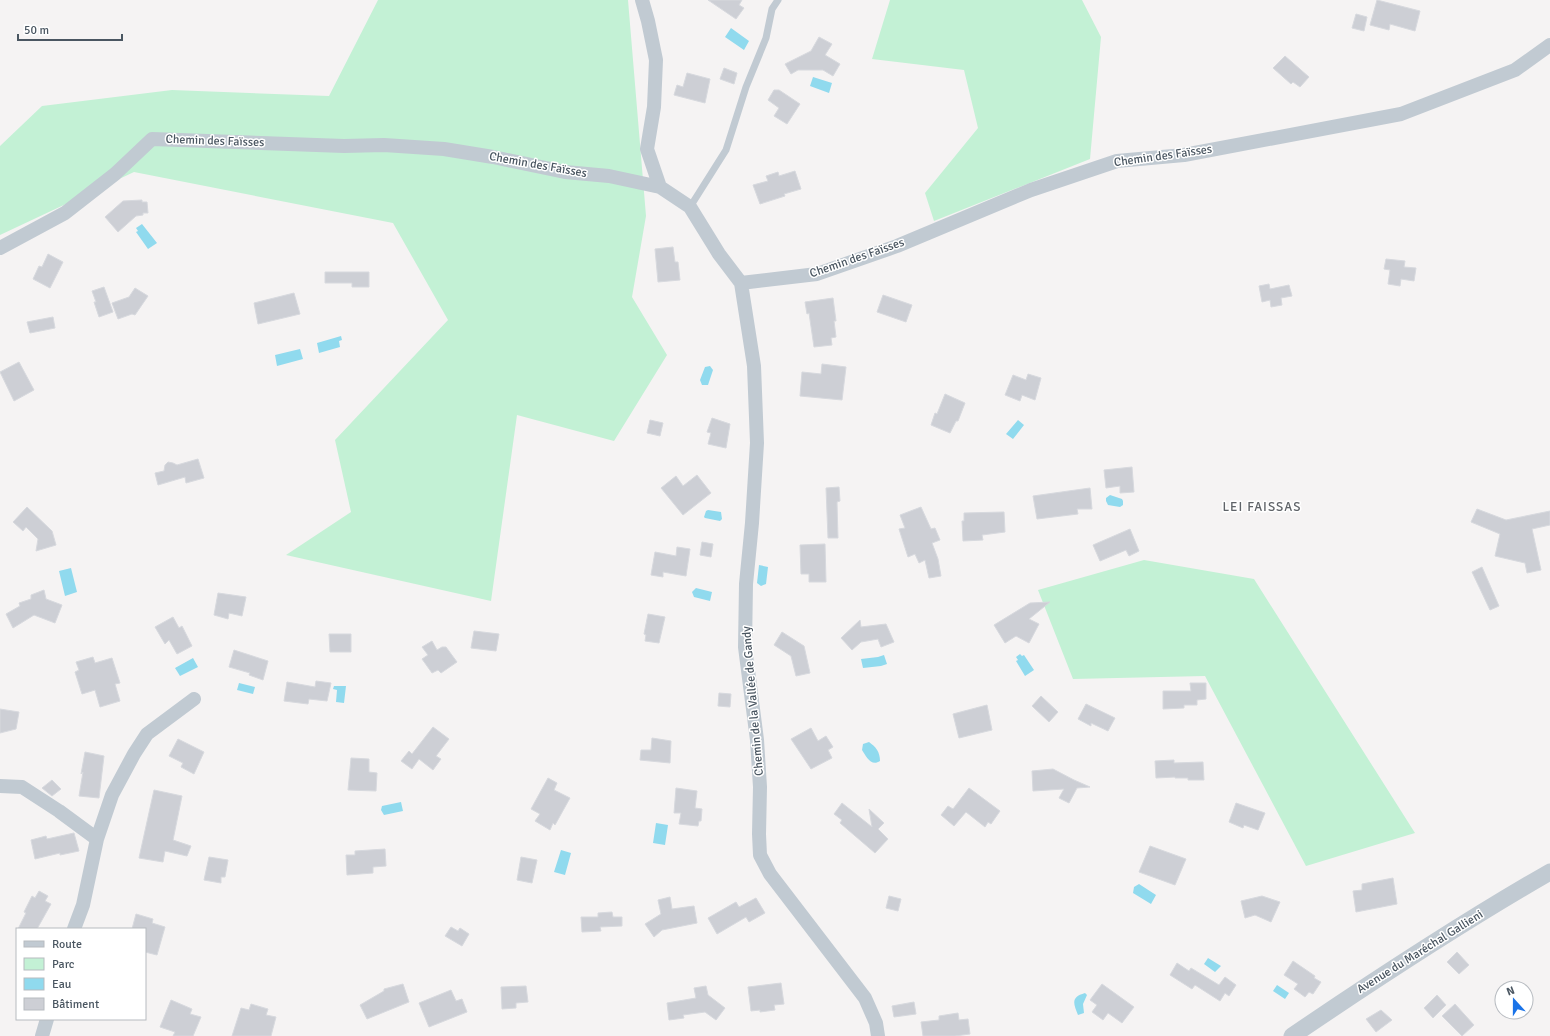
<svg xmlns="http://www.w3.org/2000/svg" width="1550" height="1036" font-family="Signika,sans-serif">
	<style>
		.green { fill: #c3f1d5 }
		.water { fill: #90daee }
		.building { fill: #cdcfd5; stroke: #d7d9de }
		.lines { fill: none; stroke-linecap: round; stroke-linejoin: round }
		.service { stroke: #c1cad2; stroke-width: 7 }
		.minor { stroke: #c1cad2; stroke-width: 14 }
		.tertiary { stroke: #c1cad2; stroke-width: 17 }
		.labels { text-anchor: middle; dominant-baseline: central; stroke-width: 3; stroke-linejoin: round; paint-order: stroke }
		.street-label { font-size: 12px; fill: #4a5661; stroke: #fff }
		.neighbourhood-label { font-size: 13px; letter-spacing: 1px; fill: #5f6368; stroke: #fff }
	</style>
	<rect width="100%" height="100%" fill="#f5f3f3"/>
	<!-- green -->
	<path class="green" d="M 378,0 L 628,0 L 646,216 L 632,297 L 667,355 L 614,441 L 517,415 L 491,601 L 286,555 L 351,512 L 335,440 L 448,320 L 393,223 L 134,172 L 0,235 L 0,146 L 42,106 L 172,90 L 329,96 Z
		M 890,0 L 1082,0 L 1101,37 L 1090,159 L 934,221 L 925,193 L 978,128 L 964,70 L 872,59 Z
		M 1144,560 L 1254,579 L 1415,833 L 1306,866 L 1205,676 L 1073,679 L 1038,590 Z"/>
	<!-- water -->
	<path class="water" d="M 731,28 L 749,41 L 744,50 L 725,37 Z
		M 813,77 L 832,83 L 829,93 L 810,86 Z
		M 142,224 L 157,243 L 148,249 L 136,232 L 138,231 L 136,228 Z
		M 341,336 L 342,340 L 339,341 L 340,347 L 319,353 L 317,343 Z
		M 300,349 L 303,359 L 277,366 L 275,355 Z
		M 710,366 L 713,370 L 708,385 L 702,385 L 700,380 L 705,367 Z
		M 1018,420 L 1024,425 L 1013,439 L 1006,434 Z
		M 1110,495 L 1122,499 L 1123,501 L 1123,505 L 1120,507 L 1108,505 L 1106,501 L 1106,498 Z
		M 708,510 L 721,512 L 722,519 L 720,521 L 705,518 L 704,517 L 706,511 Z
		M 759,565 L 768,567 L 766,584 L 761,586 L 757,583 Z
		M 71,568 L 77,592 L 65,596 L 59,571 Z
		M 696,588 L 712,592 L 710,601 L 694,597 L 692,592 Z
		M 1020,654 L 1022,656 L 1024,655 L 1034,670 L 1025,676 L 1016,661 L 1018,660 L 1016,657 Z
		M 884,655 L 887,664 L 881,666 L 863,668 L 861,659 L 878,657 Z
		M 193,658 L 198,667 L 180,676 L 175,668 Z
		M 239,683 L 255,687 L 253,694 L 237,690 Z
		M 334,686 L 346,686 L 344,703 L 336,702 L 337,690 L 333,689 Z
		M 869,742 C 876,747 880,752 880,761 C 871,767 866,756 862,750 L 863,744 Z
		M 401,802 L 403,811 L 384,815 L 381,810 L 382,806 Z
		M 656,823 L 668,825 L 665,845 L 653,843 Z
		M 561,850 L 571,853 L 565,875 L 554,872 Z
		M 1139,884 L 1156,895 L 1151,904 L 1133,893 L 1134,887 Z
		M 1208,958 L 1221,966 L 1215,972 L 1204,964 Z
		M 1277,985 L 1289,993 L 1285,999 L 1273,991 Z
		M 1085,993 L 1087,995 L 1083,1004 L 1084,1013 L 1078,1015 C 1073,1003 1071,997 1085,993 Z"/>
	<!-- building -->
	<path class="building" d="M 708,0 L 742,0 L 739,5 L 744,8 L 736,19 Z
		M 1377,0 L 1420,11 L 1415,31 L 1390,24 L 1389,30 L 1370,25 Z
		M 1356,14 L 1367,17 L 1364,31 L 1352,28 Z
		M 819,37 L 832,44 L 825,55 L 840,64 L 833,76 L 823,70 L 798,70 L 791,74 L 785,64 L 811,51 Z
		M 1285,56 L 1309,77 L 1300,87 L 1293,82 L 1291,84 L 1273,68 Z
		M 724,68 L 737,73 L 734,84 L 720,79 Z
		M 687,73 L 710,79 L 705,103 L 674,95 L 677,85 L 683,87 Z
		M 774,90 L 779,90 L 800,104 L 787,124 L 774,116 L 779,108 L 768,100 Z
		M 795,171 L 801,189 L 784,194 L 785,196 L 760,204 L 753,185 L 768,181 L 766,176 L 778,172 L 779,176 Z
		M 142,200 L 142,202 L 147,202 L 148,213 L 143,213 L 143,215 L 136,216 L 118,232 L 105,217 L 123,201 Z
		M 673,247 L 675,262 L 678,262 L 680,280 L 658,282 L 655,249 Z
		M 48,254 L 63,262 L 50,288 L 33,279 L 39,266 L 42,267 Z
		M 1386,259 L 1405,261 L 1404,267 L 1416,268 L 1414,281 L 1401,279 L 1400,286 L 1388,284 L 1390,270 L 1384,269 Z
		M 325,272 L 369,272 L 369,287 L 352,287 L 352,283 L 325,283 Z
		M 1269,284 L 1270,289 L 1289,285 L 1292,296 L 1281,298 L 1282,305 L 1271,307 L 1270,300 L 1262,302 L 1259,286 Z
		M 104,287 L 113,312 L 99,317 L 94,302 L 96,302 L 92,291 Z
		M 135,288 L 148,296 L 135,315 L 132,314 L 118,319 L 112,303 L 129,297 Z
		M 294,293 L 300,314 L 258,324 L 254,303 Z
		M 883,295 L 912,305 L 906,322 L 877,312 Z
		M 833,298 L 836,321 L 834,321 L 836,337 L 831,338 L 832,345 L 814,347 L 809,313 L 807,314 L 805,302 Z
		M 53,317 L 55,328 L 30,333 L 27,322 Z
		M 19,362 L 34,390 L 14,401 L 0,372 Z
		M 822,364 L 846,367 L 842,400 L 800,396 L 802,372 L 821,374 Z
		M 1028,374 L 1041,378 L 1035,400 L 1022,395 L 1020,401 L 1005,395 L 1013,375 L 1026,380 Z
		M 945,394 L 965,403 L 958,421 L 956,421 L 950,433 L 931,425 L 935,413 L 937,414 Z
		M 712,418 L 730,424 L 726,448 L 708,444 L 711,433 L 707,432 Z
		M 650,420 L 663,423 L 660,436 L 647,433 Z
		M 198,459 L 204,478 L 186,483 L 185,477 L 158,485 L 155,473 L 164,471 L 165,465 L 168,462 L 173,463 L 177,465 Z
		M 1132,467 L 1134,492 L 1120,493 L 1120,486 L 1106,488 L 1104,470 Z
		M 697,475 L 711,493 L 683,515 L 661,488 L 676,476 L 683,486 Z
		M 839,487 L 840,501 L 837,502 L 838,538 L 828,538 L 826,488 Z
		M 1090,488 L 1092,509 L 1077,509 L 1078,514 L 1037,519 L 1033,496 Z
		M 27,507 L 52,531 L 56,545 L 36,551 L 38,539 L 26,527 L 23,531 L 13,522 Z
		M 921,507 L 931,529 L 935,528 L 940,540 L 932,543 L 938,559 L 941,576 L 929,578 L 925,560 L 919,563 L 915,554 L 908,557 L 899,529 L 905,528 L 900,515 Z
		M 1477,509 L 1506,520 L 1550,511 L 1550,525 L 1532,529 L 1541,570 L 1527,573 L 1525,563 L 1495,556 L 1500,534 L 1471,522 Z
		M 1004,512 L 1005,532 L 982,535 L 983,540 L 963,541 L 962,521 L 964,521 L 964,513 Z
		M 1130,529 L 1139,551 L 1129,556 L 1126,550 L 1100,561 L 1093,545 Z
		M 702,542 L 713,544 L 711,557 L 700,555 Z
		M 825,544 L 826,582 L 809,582 L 809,574 L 801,574 L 800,545 Z
		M 677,547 L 690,549 L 686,576 L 663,572 L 663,577 L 651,575 L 655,552 L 676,556 Z
		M 1482,567 L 1499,606 L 1490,610 L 1472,572 Z
		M 44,590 L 46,599 L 62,605 L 55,623 L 34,615 L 13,628 L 6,614 L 20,606 L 19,603 L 31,599 L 31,595 Z
		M 218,593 L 246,597 L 242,616 L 229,613 L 228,619 L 214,615 Z
		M 1050,602 L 1029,619 L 1039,624 L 1029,643 L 1016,636 L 1005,643 L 994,625 L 1030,603 Z
		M 648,614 L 665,617 L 659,643 L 645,641 L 646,635 L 644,634 Z
		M 173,617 L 179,628 L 182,626 L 192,646 L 177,654 L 169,640 L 165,644 L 155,627 Z
		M 860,620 L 861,627 L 886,624 L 894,642 L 881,647 L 878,639 L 861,642 L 852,650 L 841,638 Z
		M 474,631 L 499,634 L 496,651 L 471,648 Z
		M 782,632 L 804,646 L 810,673 L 796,676 L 791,656 L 774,645 Z
		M 329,634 L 351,634 L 351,652 L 330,652 Z
		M 432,641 L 437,650 L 442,647 L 446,647 L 457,662 L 441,673 L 438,670 L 432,673 L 422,659 L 428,655 L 422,647 Z
		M 234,650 L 268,661 L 263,680 L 249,675 L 250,673 L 229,667 Z
		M 93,657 L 95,663 L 112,658 L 120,683 L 115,684 L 120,701 L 100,707 L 95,690 L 82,694 L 75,672 L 79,670 L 76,662 Z
		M 316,681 L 331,683 L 327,701 L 309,699 L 308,704 L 284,701 L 287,682 L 315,687 Z
		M 1190,683 L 1206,683 L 1206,699 L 1197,700 L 1197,705 L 1184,705 L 1184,708 L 1163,709 L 1163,691 L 1191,691 Z
		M 719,693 L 731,694 L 730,707 L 718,706 Z
		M 1041,696 L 1058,712 L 1049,722 L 1032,706 Z
		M 1086,704 L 1115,718 L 1108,731 L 1091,723 L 1091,726 L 1078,719 Z
		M 987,705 L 992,730 L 959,738 L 953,714 Z
		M 0,709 L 19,712 L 16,729 L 0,733 Z
		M 433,727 L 449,739 L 436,756 L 441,759 L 433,770 L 419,759 L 412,769 L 401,761 L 409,751 L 412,754 Z
		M 811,728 L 818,741 L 826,736 L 833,747 L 828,750 L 832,758 L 811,769 L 791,739 Z
		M 652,738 L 671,741 L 670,763 L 640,760 L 641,750 L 651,750 Z
		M 178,739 L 204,752 L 194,774 L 181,767 L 183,763 L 169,756 Z
		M 85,752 L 104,756 L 99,798 L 79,796 L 83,772 L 81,774 Z
		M 351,758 L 369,759 L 369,772 L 377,773 L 376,791 L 348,790 Z
		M 1174,760 L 1174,763 L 1203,762 L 1204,780 L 1188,780 L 1188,778 L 1175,778 L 1175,777 L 1156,778 L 1155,761 Z
		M 1053,769 L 1074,780 L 1090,787 L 1077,788 L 1069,803 L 1059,798 L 1064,789 L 1033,791 L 1032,771 Z
		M 548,778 L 557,783 L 554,790 L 570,798 L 555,825 L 553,823 L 550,830 L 535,821 L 540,814 L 531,809 Z
		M 52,780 L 61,789 L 52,796 L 42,788 Z
		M 676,788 L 697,791 L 695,808 L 702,809 L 701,821 L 699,821 L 698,826 L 679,824 L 681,813 L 674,813 Z
		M 969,788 L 1000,811 L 991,824 L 988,822 L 985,827 L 966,812 L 954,826 L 941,815 L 948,806 L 953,809 Z
		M 154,790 L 182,796 L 173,840 L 191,846 L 187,856 L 165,851 L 163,862 L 139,858 Z
		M 842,803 L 872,827 L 869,809 L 884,823 L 878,829 L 888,839 L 875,853 L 840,823 L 842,820 L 834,814 Z
		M 1236,803 L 1265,813 L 1258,830 L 1244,825 L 1243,828 L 1229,822 Z
		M 74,833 L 79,851 L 60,855 L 60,853 L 35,859 L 31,840 L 46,836 L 47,839 Z
		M 1150,846 L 1186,859 L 1175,885 L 1139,872 Z
		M 385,849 L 386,866 L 373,867 L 373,873 L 347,875 L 346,855 L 355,855 L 355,851 Z
		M 209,857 L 228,860 L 225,877 L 221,877 L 221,883 L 204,880 Z
		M 521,857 L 537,860 L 532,883 L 517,880 Z
		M 1393,878 L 1397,904 L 1356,912 L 1353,891 L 1362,890 L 1362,884 Z
		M 39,891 L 48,896 L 45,901 L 51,904 L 37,929 L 18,929 L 26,913 L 24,912 L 32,896 L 35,898 Z
		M 889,896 L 901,899 L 898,911 L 886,908 Z
		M 1262,896 L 1280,902 L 1271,922 L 1255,915 L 1245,918 L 1241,901 Z
		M 670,897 L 672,909 L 694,906 L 697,923 L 662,930 L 654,937 L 645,924 L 661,914 L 658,900 Z
		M 756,898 L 765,913 L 749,922 L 746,917 L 717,934 L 708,918 L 736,902 L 739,907 Z
		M 612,912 L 613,917 L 622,917 L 622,926 L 600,927 L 601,931 L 582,932 L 581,917 L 598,917 L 598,913 Z
		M 136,914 L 153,919 L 152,923 L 165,927 L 157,955 L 145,952 L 145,929 L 132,929 Z
		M 451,927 L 458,931 L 460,928 L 469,934 L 462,946 L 445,936 Z
		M 1457,952 L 1469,965 L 1459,974 L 1447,962 Z
		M 1293,961 L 1315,976 L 1314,978 L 1321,982 L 1313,994 L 1309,992 L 1305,997 L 1294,989 L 1298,984 L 1284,975 Z
		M 1177,963 L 1189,971 L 1191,968 L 1219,985 L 1225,977 L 1236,985 L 1229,996 L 1225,993 L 1220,1001 L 1195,985 L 1192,989 L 1170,975 Z
		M 781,983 L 784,1004 L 774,1005 L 775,1010 L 760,1012 L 760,1010 L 751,1011 L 748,987 Z
		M 403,984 L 409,1002 L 367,1019 L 360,1005 L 384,991 L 384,989 Z
		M 1102,984 L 1134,1007 L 1122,1023 L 1108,1013 L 1103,1020 L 1092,1012 L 1097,1005 L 1090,1000 Z
		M 526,986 L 528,1002 L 516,1003 L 516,1008 L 502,1009 L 501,987 Z
		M 706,986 L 708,995 L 725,1008 L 716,1020 L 705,1012 L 683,1015 L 684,1018 L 669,1020 L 667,1003 L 696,998 L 694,988 Z
		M 451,990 L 456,1001 L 462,999 L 467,1012 L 429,1027 L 419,1003 Z
		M 1437,995 L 1446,1005 L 1433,1018 L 1424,1008 Z
		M 171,1000 L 192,1009 L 190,1014 L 201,1017 L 193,1036 L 173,1036 L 175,1032 L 160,1027 Z
		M 914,1002 L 916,1014 L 894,1017 L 892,1006 Z
		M 251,1004 L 268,1009 L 266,1015 L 276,1017 L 271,1036 L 232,1036 L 241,1008 L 249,1010 Z
		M 1455,1004 L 1474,1025 L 1462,1036 L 1442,1016 Z
		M 1381,1010 L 1392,1020 L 1376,1032 L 1366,1019 Z
		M 958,1013 L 959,1020 L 968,1019 L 970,1034 L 955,1036 L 923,1036 L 921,1022 L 939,1020 L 939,1016 Z"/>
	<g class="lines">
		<!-- service -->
		<path class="service" d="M 690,207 L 726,150 L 746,87 L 766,38 L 772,9 L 778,0"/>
		<!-- minor -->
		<path class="minor" d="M 642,0 L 648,21 L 656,60 L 654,107 L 647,149 L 660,187
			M 0,248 L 65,213 L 115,174 L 152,139 L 344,146 L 384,145 L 444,149 L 493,157 L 565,172 L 609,176 L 660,187 L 690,207 L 719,254 L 741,283 L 817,274 L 897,246 L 1031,190 L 1117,161 L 1184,155 L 1401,114 L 1515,70 L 1550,45
			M 741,283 L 754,366 L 757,443 L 752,523 L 746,584 L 745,647 L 757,740 L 760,787 L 759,834 L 760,855 L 770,874 L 865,998 L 876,1023 L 878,1036
			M 0,786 L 22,787 L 59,811 L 97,839
			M 74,929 L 83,905 L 97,839 L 112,795 L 134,754 L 147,734 L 194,699
			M 42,1036 L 47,1019"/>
		<!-- tertiary -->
		<path class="tertiary" d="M 1292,1036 C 1376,979 1461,923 1550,872"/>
	</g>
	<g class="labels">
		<!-- street labels -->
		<g class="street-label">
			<text transform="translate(215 141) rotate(2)">Chemin des Faïsses</text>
			<text transform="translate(1163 156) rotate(-8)">Chemin des Faïsses</text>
			<text transform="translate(538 165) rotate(10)">Chemin des Faïsses</text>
			<text transform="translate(857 258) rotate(-19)">Chemin des Faïsses</text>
			<text transform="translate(753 701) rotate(-95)">Chemin de la Vallée de Gandy</text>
			<text transform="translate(1420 952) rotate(-32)">Avenue du Maréchal Gallieni</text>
		</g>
		<!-- neighbourhood labels -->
		<g class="neighbourhood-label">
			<text x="1262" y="507">LEI FAISSAS</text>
		</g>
	</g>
	<!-- legend -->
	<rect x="16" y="928" width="130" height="92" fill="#ffffff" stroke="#b7bbc0"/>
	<rect x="24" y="941" width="20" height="6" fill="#c1cad2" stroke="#b7bbc0"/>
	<text x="52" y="948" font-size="12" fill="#4a5661">Route</text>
	<rect x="24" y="958" width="20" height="12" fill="#c3f1d5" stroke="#b7bbc0"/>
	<text x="52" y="968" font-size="12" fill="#4a5661">Parc</text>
	<rect x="24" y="978" width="20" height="12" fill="#90daee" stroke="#b7bbc0"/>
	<text x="52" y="988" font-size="12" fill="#4a5661">Eau</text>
	<rect x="24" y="998" width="20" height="12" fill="#cdcfd5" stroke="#b7bbc0"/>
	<text x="52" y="1008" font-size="12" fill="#4a5661">Bâtiment</text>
	<!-- north arrow -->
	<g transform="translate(1514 1000) rotate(339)"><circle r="19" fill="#ffffff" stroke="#b7bbc0"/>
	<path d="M0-3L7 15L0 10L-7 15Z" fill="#1a73e8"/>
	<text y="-6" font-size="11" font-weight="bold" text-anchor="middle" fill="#4a5661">N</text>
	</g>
	<!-- scale -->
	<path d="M18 34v6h104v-6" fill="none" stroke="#4a5661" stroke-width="2"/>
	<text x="24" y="34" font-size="12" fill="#4a5661" stroke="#ffffff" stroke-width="3" paint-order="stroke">50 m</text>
</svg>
